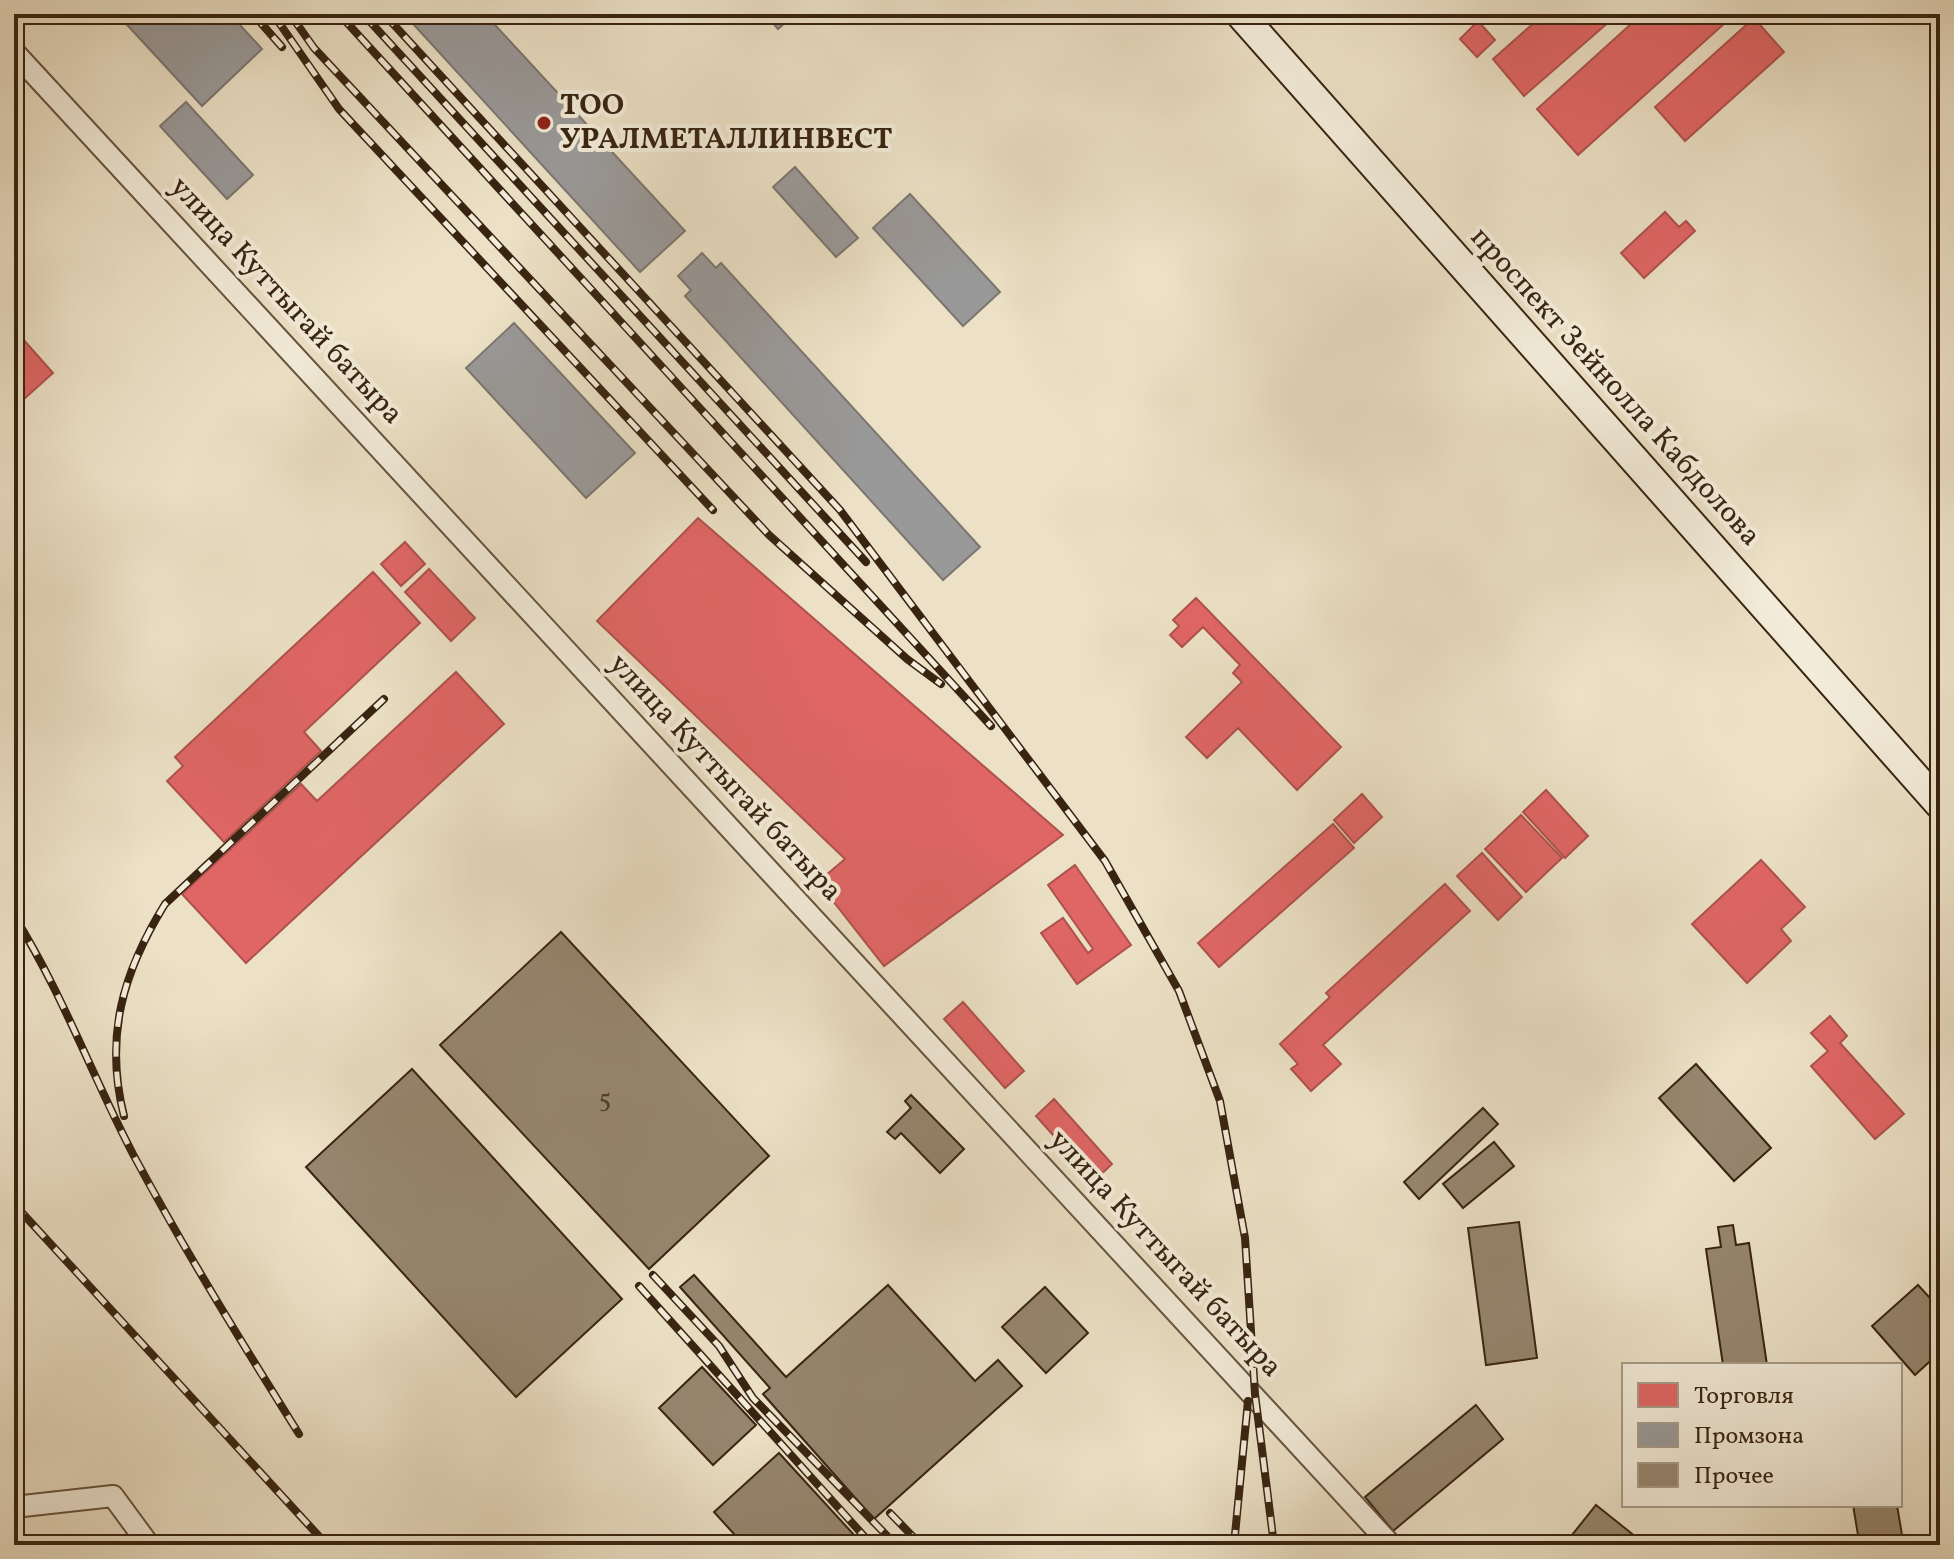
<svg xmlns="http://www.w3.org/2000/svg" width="1954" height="1559" font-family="Vollkorn,serif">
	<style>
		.shops { fill: #e06666; stroke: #ae524c; stroke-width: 2 }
		.industry { fill: #999; stroke: #7c7670; stroke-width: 2 }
		.building { fill: #96866f; stroke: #382411; stroke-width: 2 }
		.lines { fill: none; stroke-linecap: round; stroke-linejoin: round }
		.street-casing { stroke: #65533e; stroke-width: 24 }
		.secondary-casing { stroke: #382411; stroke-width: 32 }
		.street { stroke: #f3ecda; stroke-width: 20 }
		.secondary { stroke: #f3ecda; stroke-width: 28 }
		.rail-casing { stroke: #382411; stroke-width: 8 }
		.rail { stroke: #f3ecda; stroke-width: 5; stroke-dasharray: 15; stroke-linecap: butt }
		.poi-dot { fill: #8f2418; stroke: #f3ecda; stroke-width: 3 }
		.labels { text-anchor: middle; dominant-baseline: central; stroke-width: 8; stroke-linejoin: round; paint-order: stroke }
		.number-label { font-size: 26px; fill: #503c28 }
		.poi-label { font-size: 30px; font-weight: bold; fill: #382411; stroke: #f3ecda; text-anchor: start }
		.street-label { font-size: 30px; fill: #382411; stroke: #f3ecda }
	</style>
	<rect width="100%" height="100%" fill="#ece1c6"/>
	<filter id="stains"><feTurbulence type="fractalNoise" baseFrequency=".0025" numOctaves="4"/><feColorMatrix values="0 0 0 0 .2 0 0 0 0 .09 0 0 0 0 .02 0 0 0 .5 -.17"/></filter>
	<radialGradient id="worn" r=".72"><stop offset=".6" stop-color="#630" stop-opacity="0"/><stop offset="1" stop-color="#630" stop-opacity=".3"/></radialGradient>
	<!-- shops -->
	<path class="shops" d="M 1544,14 L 1618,14 L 1524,96 L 1493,59 Z
		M 1642,14 L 1735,14 L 1578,155 L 1537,109 Z
		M 1754,18 L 1784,52 L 1685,141 L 1655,107 Z
		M 1478,21 L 1495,40 L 1477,57 L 1460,39 Z
		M 1665,212 L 1679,227 L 1686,221 L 1695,231 L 1644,278 L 1621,253 Z
		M 14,329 L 53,373 L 14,408 Z
		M 698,518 L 1063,835 L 884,966 L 818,882 L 845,859 L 597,621 Z
		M 405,542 L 425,564 L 401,586 L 381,564 Z
		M 429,569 L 475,618 L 451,641 L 405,592 Z
		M 373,572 L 420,623 L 304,732 L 321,751 L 224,842 L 167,781 L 183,766 L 175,757 Z
		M 1196,598 L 1341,747 L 1297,790 L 1238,728 L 1207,758 L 1186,737 L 1242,682 L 1233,673 L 1240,665 L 1203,627 L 1182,647 L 1170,635 L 1179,626 L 1173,620 Z
		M 456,672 L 504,724 L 246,963 L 182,894 L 301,784 L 317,801 Z
		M 1546,790 L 1588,836 L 1565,858 L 1523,812 Z
		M 1362,794 L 1382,817 L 1354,843 L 1334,820 Z
		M 1521,815 L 1562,858 L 1526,892 L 1485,849 Z
		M 1333,824 L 1354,848 L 1219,967 L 1198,943 Z
		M 1482,853 L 1522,897 L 1498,920 L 1457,876 Z
		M 1761,860 L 1805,907 L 1781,929 L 1791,941 L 1747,983 L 1692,924 Z
		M 1075,865 L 1131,945 L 1077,984 L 1041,933 L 1063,918 L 1088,953 L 1093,949 L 1048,885 Z
		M 1445,884 L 1470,911 L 1323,1045 L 1341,1064 L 1311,1091 L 1291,1069 L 1298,1064 L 1280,1044 L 1330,997 L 1326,993 Z
		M 963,1002 L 1024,1071 L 1005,1088 L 944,1019 Z
		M 1830,1016 L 1847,1036 L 1840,1043 L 1904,1114 L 1875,1139 L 1811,1066 L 1828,1051 L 1811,1033 Z
		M 1054,1099 L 1112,1164 L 1094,1181 L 1036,1116 Z"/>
	<!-- industry -->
	<path class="industry" d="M 117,14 L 230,14 L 262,49 L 202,106 Z
		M 404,14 L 485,14 L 685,231 L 640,272 Z
		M 765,14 L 795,14 L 778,29 Z
		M 186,102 L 253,175 L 227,199 L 160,126 Z
		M 795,167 L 858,238 L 836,257 L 773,187 Z
		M 910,194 L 1000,292 L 963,326 L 873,228 Z
		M 702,253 L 716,268 L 721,263 L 980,547 L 943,580 L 685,296 L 691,290 L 678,276 Z
		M 514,323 L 635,453 L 586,498 L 466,368 Z"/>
	<!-- building -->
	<path class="building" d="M 561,932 L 769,1156 L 649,1269 L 440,1045 Z
		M 1696,1064 L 1771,1148 L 1734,1181 L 1659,1098 Z
		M 412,1069 L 622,1299 L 516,1397 L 306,1167 Z
		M 911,1095 L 964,1149 L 940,1173 L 901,1133 L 895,1139 L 887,1132 L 911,1108 L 905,1101 Z
		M 1483,1108 L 1498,1124 L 1419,1199 L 1404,1182 Z
		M 1494,1142 L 1514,1166 L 1463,1208 L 1443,1184 Z
		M 1519,1222 L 1537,1358 L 1486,1365 L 1468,1228 Z
		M 1733,1225 L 1736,1245 L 1749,1243 L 1767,1365 L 1723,1365 L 1706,1249 L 1721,1247 L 1718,1227 Z
		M 694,1275 L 786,1377 L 888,1285 L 975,1381 L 998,1360 L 1022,1386 L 874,1519 L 763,1394 L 770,1388 L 680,1287 Z
		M 1918,1285 L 1940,1309 L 1940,1352 L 1915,1375 L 1872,1326 Z
		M 1045,1287 L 1088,1333 L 1046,1373 L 1002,1327 Z
		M 702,1367 L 756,1425 L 713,1465 L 659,1408 Z
		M 1476,1405 L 1503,1439 L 1393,1531 L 1365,1497 Z
		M 779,1453 L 855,1536 L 845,1545 L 744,1545 L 714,1512 Z
		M 1596,1505 L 1646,1545 L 1564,1545 Z
		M 1853,1505 L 1897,1505 L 1902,1535 L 1888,1537 L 1890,1545 L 1873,1545 L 1872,1539 L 1859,1541 Z"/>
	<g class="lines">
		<defs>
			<path id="street" d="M 14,52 L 1391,1545
				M 14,1507 L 113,1496 L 149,1545"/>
			<path id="secondary" d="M 1240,14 L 1940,805"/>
		</defs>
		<!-- street casing -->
		<use href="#street" class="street-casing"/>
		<!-- secondary casing -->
		<use href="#secondary" class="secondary-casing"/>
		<!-- street -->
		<use href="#street" class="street"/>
		<!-- secondary -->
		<use href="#secondary" class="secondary"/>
		<defs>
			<path id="rail" d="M 253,14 L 282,47
				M 273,14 L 339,109 L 713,510
				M 290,14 L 314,48 L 769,535 L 907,659 L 941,684
				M 339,14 L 991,726
				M 363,14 L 866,562
				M 384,14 L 840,510 L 1105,861 L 1179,991 L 1220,1101 L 1245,1238 L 1255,1394 L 1274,1545
				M 14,916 C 62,992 92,1076 134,1156 C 185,1251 242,1343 299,1434
				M 124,1116 C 104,1036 123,972 165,904 L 384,699
				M 14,1204 L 327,1545
				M 653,1275 L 719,1346 L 753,1398 L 896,1545
				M 639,1286 L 872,1545
				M 890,1513 L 921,1545
				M 1234,1545 L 1248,1401"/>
		</defs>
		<!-- rail casing -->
		<use href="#rail" class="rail-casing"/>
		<!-- rail -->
		<use href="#rail" class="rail"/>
	</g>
	<!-- markers -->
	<circle class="poi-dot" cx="544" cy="123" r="8"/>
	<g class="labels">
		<!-- number labels -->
		<g class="number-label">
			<text x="605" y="1100">5</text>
		</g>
		<!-- poi labels -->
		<g class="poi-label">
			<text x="560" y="106">ТОО<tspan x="560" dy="34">УРАЛМЕТАЛЛИНВЕСТ</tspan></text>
		</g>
		<!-- street labels -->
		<g class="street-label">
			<text transform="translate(286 301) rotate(47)">улица Куттыгай батыра</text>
			<text transform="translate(1615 387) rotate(48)">проспект Зейнолла Кабдолова</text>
			<text transform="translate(725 778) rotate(47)">улица Куттыгай батыра</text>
			<text transform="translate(1165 1254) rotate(47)">улица Куттыгай батыра</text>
		</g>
	</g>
	<!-- margin -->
	<rect width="1954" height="1559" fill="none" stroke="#ece1c6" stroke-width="48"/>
	<rect x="16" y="16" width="1922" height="1527" fill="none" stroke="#382411" stroke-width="4"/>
	<rect x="24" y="24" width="1906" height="1511" fill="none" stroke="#382411" stroke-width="2"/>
	<!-- legend -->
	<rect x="1622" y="1363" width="280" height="144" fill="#f3ecda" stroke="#a89c8a" stroke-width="2"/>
	<rect x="1638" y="1383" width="40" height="24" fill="#e06666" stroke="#a89c8a" stroke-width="2"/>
	<text x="1694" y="1403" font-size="24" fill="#382411">Торговля</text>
	<rect x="1638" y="1423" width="40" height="24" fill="#999999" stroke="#a89c8a" stroke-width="2"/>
	<text x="1694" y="1443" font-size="24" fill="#382411">Промзона</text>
	<rect x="1638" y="1463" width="40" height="24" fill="#96866f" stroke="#a89c8a" stroke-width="2"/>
	<text x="1694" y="1483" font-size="24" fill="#382411">Прочее</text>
	<rect width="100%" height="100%" filter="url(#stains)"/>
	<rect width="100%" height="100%" fill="url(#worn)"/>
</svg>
